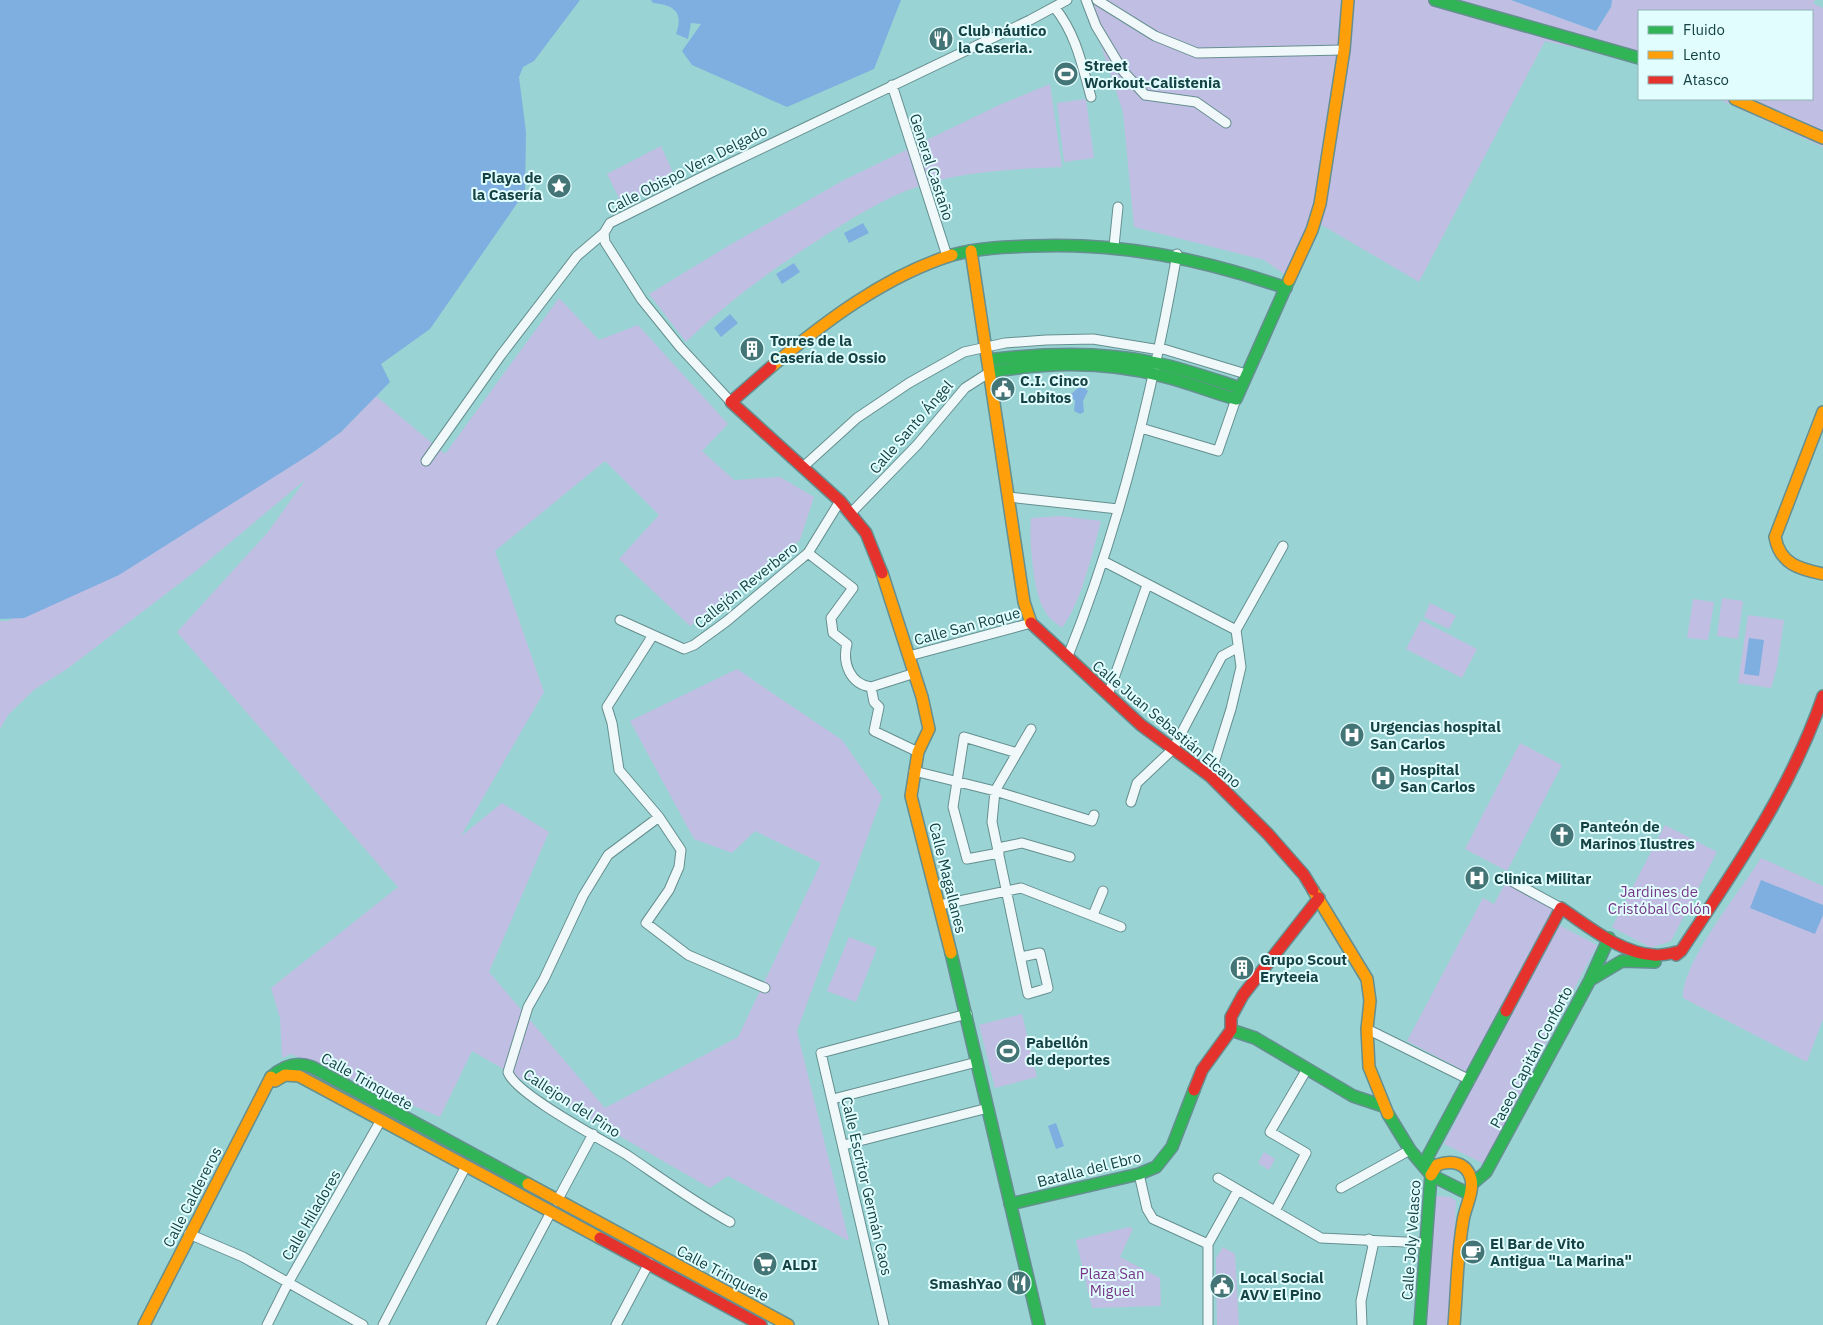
<svg xmlns="http://www.w3.org/2000/svg" width="1823" height="1325" font-family="'IBM Plex Sans',sans-serif">
	<style>
		.green { fill: #c0bee2 }
		.water { fill: #7fafe0 }
		.lines { fill: none; stroke-linecap: round; stroke-linejoin: round }
		.street-casing { stroke: #658f90; stroke-width: 11 }
		.fast-casing { stroke: #658f90; stroke-width: 14 }
		.slow-casing { stroke: #658f90; stroke-width: 14 }
		.jam-casing { stroke: #658f90; stroke-width: 14 }
		.street { stroke: #f0f8f9; stroke-width: 9 }
		.fast { stroke: #30b455; stroke-width: 11 }
		.slow { stroke: #ff9f0a; stroke-width: 11 }
		.jam { stroke: #e5322d; stroke-width: 11 }
		.labels { text-anchor: middle; dominant-baseline: central; stroke-width: 4; stroke-linejoin: round; paint-order: stroke }
		.poi-label { font-size: 15px; font-weight: bold; fill: #154244; stroke: #e1fdfe; text-anchor: start }
		.street-label { font-size: 15px; fill: #154244; stroke: #e1fdfe }
		.park-label { font-size: 15px; fill: #763587; stroke: #e1fdfe }
	</style>
	<rect width="100%" height="100%" fill="#9ad3d4"/>
	<!-- green -->
	<path class="green" d="M 1086,0 L 1511,0 L 1596,31 L 1611,7 L 1612,0 L 1815,0 L 1813,3 L 1823,8 L 1823,147 L 1718,99 L 1812,99 L 1812,11 L 1639,11 L 1639,63 L 1545,41 L 1419,282 L 1315,221 L 1290,278 L 1264,260 L 1134,227 L 1123,112 Z
		M 1050,84 L 1062,167 C 1015,169 967,171 922,185 C 883,198 849,220 815,242 C 767,273 727,302 686,342 L 649,294 L 728,246 L 844,180 L 997,106 Z
		M 1086,99 L 1094,158 L 1064,162 L 1057,103 Z
		M 661,146 L 675,177 L 622,204 L 607,174 Z
		M 559,298 L 599,340 L 638,325 L 728,424 L 702,451 L 734,480 L 780,477 L 814,497 L 800,540 L 690,626 L 619,559 L 659,515 L 605,461 L 495,551 L 544,692 L 461,836 L 502,803 L 549,832 L 489,972 L 605,1108 L 738,1037 L 821,863 L 755,831 L 732,853 L 694,839 L 630,721 L 737,669 L 842,740 L 882,797 L 797,1031 L 849,1241 L 728,1176 L 710,1188 L 472,1051 L 440,1117 L 291,1054 L 282,1058 L 280,1018 L 271,988 L 398,887 L 177,632 L 268,532 L 305,480 L 196,571 L 67,669 L 35,689 L 8,715 L 0,729 L 0,621 L 8,621 L 23,613 L 312,453 L 341,432 L 376,396 L 445,454 Z
		M 1060,516 L 1101,521 C 1092,554 1082,601 1062,628 C 1056,623 1048,618 1045,611 C 1033,593 1029,540 1031,518 Z
		M 1722,598 L 1743,601 L 1738,639 L 1717,636 Z
		M 1693,599 L 1714,602 L 1708,640 L 1687,638 Z
		M 1430,603 L 1456,616 L 1449,629 L 1424,617 Z
		M 1748,615 L 1784,620 L 1777,667 L 1771,688 L 1738,683 Z
		M 1421,620 L 1477,649 L 1462,678 L 1406,649 Z
		M 1520,743 L 1562,765 L 1507,871 L 1465,849 Z
		M 1665,825 L 1717,852 L 1671,941 L 1651,948 L 1612,927 Z
		M 1761,858 L 1823,886 L 1823,1019 L 1807,1062 L 1683,998 C 1682,962 1741,890 1761,858 Z
		M 1506,882 L 1556,909 L 1468,1073 L 1407,1041 L 1483,898 L 1494,904 Z
		M 1557,924 L 1597,945 L 1484,1164 L 1444,1144 Z
		M 849,937 L 877,948 L 856,1002 L 827,991 Z
		M 1022,1014 L 1037,1077 L 995,1088 L 979,1025 Z
		M 1264,1152 L 1275,1159 L 1269,1170 L 1258,1163 Z
		M 1438,1196 L 1451,1197 L 1456,1201 L 1451,1325 L 1424,1325 L 1435,1198 Z
		M 1129,1227 L 1133,1229 L 1120,1257 L 1160,1278 L 1161,1306 L 1092,1308 L 1076,1240 Z
		M 1223,1247 L 1235,1254 L 1239,1325 L 1217,1325 L 1216,1258 Z"/>
	<!-- water -->
	<path class="water" d="M 0,0 L 580,0 L 534,61 L 523,67 L 519,77 L 526,132 L 525,192 L 430,329 L 381,364 L 390,382 L 341,432 L 312,453 L 119,575 L 24,618 L 0,619 Z
		M 651,0 L 901,0 L 874,69 L 787,107 L 692,65 L 682,51 L 701,24 L 691,23 L 688,39 L 676,34 C 684,12 674,5 653,3 Z
		M 1511,0 L 1612,0 L 1611,7 L 1596,31 Z
		M 863,223 L 869,233 L 849,243 L 844,233 Z
		M 794,263 L 800,272 L 782,284 L 776,274 Z
		M 730,314 L 738,323 L 721,337 L 714,328 Z
		M 1078,388 L 1085,388 L 1088,391 L 1083,401 L 1084,412 L 1080,414 L 1074,411 L 1075,401 L 1070,395 Z
		M 1749,638 L 1764,640 L 1759,676 L 1744,674 Z
		M 1761,880 L 1823,905 L 1823,915 L 1815,934 L 1750,908 Z
		M 1056,1123 L 1064,1146 L 1056,1149 L 1048,1126 Z"/>
	<g class="lines">
		<defs>
			<path id="street" d="M 1086,0 L 1096,26 L 1123,71 L 1145,95 L 1196,102 L 1226,123
				M 1097,0 L 1155,36 L 1197,53 L 1344,50
				M 1055,8 C 1076,34 1082,65 1091,97
				M 892,85 L 947,256
				M 1114,246 L 1118,207
				M 1160,348 L 1246,374
				M 731,402 L 680,347 L 642,300 L 605,242 L 604,233 L 610,223 L 708,174 L 1030,20 L 1067,0
				M 1141,428 L 1218,451 L 1236,399
				M 426,461 L 501,355 L 577,256 L 604,233
				M 803,467 L 857,418 L 909,383 L 964,352 L 1005,343 L 1046,340 L 1093,339 L 1160,350
				M 1008,497 L 1118,509
				M 850,514 L 917,445 L 965,388 L 990,372
				M 808,553 L 853,588 L 831,618 L 833,633 L 847,644 C 842,663 850,684 871,687 L 915,673
				M 1103,561 L 1236,630
				M 620,620 L 684,649 L 694,645 L 727,621 L 808,553 L 840,501
				M 1236,630 L 1283,546
				M 653,635 L 607,707 L 612,723 L 619,770 L 659,817 L 681,850 L 679,867 L 669,890 L 646,923 L 688,955 L 765,988
				M 909,656 L 1031,623
				M 1068,656 C 1120,527 1153,391 1177,254
				M 871,687 L 874,702 L 879,707 L 874,731 L 918,752
				M 1108,695 L 1147,585
				M 914,771 L 995,791 L 1092,821 L 1094,815
				M 1210,776 L 1231,709 L 1241,667 L 1236,630
				M 1131,802 L 1137,783 L 1173,749 L 1222,656 L 1237,648
				M 659,817 L 608,855 L 583,896 L 544,979 L 528,1007 L 508,1072 C 515,1094 603,1140 627,1155 C 661,1178 694,1202 730,1222
				M 998,848 L 1022,843 L 1070,857
				M 999,853 L 967,859 L 953,807 L 964,737 L 1017,753
				M 1504,877 L 1561,908
				M 940,905 L 1021,888 L 1121,927
				M 1093,915 L 1103,891
				M 1021,957 L 1040,953 L 1048,988 L 1028,994 L 992,822 L 995,791 L 1031,729
				M 1367,1029 L 1470,1080
				M 833,1099 L 977,1062
				M 844,1145 L 988,1108
				M 1139,1174 L 1147,1209 L 1153,1219 L 1208,1244
				M 1218,1178 L 1321,1238 L 1426,1243
				M 1341,1188 L 1410,1150
				M 557,1201 L 593,1134
				M 1275,1211 L 1306,1153 L 1270,1132 L 1307,1069
				M 189,1234 L 243,1257 L 363,1325
				M 267,1325 L 288,1283 L 381,1120
				M 383,1325 L 466,1166
				M 491,1325 L 551,1212
				M 616,1325 L 649,1263
				M 884,1325 L 821,1053 L 967,1014
				M 1208,1325 L 1208,1244 L 1238,1190
				M 1362,1325 L 1361,1301 L 1373,1246 L 1369,1239"/>
			<path id="fast" d="M 1435,0 L 1639,58
				M 952,255 C 978,248 1005,247 1032,246 C 1120,242 1202,259 1286,288
				M 988,360 C 1044,353 1100,351 1156,363 C 1184,369 1212,379 1240,388
				M 990,372 C 1047,362 1106,361 1162,376 C 1187,382 1211,392 1236,399 L 1289,280
				M 951,953 L 1039,1325
				M 1590,980 L 1622,961 L 1655,962
				M 1231,1030 L 1255,1038 L 1353,1096 L 1383,1106
				M 271,1077 C 283,1066 296,1061 312,1067 L 528,1184
				M 1388,1114 L 1410,1150 L 1431,1175 L 1469,1194
				M 1472,1184 L 1486,1172 L 1590,980 L 1609,938
				M 1010,1204 L 1139,1174 L 1156,1167 L 1172,1147 L 1194,1090
				M 1420,1325 L 1431,1175 L 1428,1156 L 1506,1011"/>
			<path id="slow" d="M 1735,99 L 1823,138
				M 971,251 L 1024,602 L 1031,623
				M 1289,280 L 1312,230 L 1320,204 L 1344,50 L 1348,0
				M 771,367 C 824,322 885,276 952,255
				M 1823,412 L 1775,537 C 1780,564 1799,569 1823,574
				M 882,573 L 922,697 L 929,729 L 918,752 L 911,796 L 951,953
				M 1313,890 L 1367,979 L 1370,1001 L 1367,1029 L 1369,1067 L 1388,1114
				M 275,1081 L 285,1075 L 299,1076 L 600,1238
				M 1431,1175 L 1437,1165 C 1451,1160 1467,1162 1471,1179 C 1474,1193 1465,1207 1463,1221 C 1457,1255 1457,1290 1454,1325
				M 528,1184 L 788,1325
				M 144,1325 L 271,1077"/>
			<path id="jam" d="M 771,367 L 731,402 L 840,501 L 866,533 L 882,573
				M 1031,623 L 1141,725 L 1210,776 L 1268,834 L 1304,875 L 1313,890
				M 1676,955 L 1681,951 C 1735,869 1791,790 1823,696
				M 1506,1011 L 1561,908 C 1588,926 1620,953 1654,955 C 1663,956 1672,953 1681,951
				M 1194,1090 L 1202,1070 L 1231,1030 L 1231,1017 L 1243,995 L 1319,898
				M 600,1238 L 761,1325"/>
		</defs>
		<!-- street casing -->
		<use href="#street" class="street-casing"/>
		<!-- fast casing -->
		<use href="#fast" class="fast-casing"/>
		<!-- slow casing -->
		<use href="#slow" class="slow-casing"/>
		<!-- jam casing -->
		<use href="#jam" class="jam-casing"/>
		<!-- street -->
		<use href="#street" class="street"/>
		<!-- fast -->
		<use href="#fast" class="fast"/>
		<!-- slow -->
		<use href="#slow" class="slow"/>
		<!-- jam -->
		<use href="#jam" class="jam"/>
	</g>
	<!-- icons -->
	<defs>
		<symbol id="restaurant-disc" viewBox="-11 -11 22 22"><circle r="9.5" fill="#447576" stroke="#e1fdfe"/><path d="M-5-6h1v4h1v-4h1v4h1v-4h1v5L-1.5 .5V6h-2V.5L-5-1ZM5-6V6H3V1.5H1.5Q1.5-4 5-6Z" fill="#fff"/></symbol>
		<symbol id="stadium-disc" viewBox="-11 -11 22 22"><circle r="9.5" fill="#447576" stroke="#e1fdfe"/><path d="M0-5a6.5 5 0 1 0 0 10a6.5 5 0 1 0 0-10ZM-3.5-1.8h7v3.6h-7Z" fill="#fff"/></symbol>
		<symbol id="sight-disc" viewBox="-11 -11 22 22"><circle r="9.5" fill="#447576" stroke="#e1fdfe"/><path d="M0-6L1.8-2.2L6-1.7L2.9 1.2L3.7 5.4L0 3.3L-3.7 5.4L-2.9 1.2L-6-1.7L-1.8-2.2Z" fill="#fff"/></symbol>
		<symbol id="building-disc" viewBox="-11 -11 22 22"><circle r="9.5" fill="#447576" stroke="#e1fdfe"/><path d="M-4-6H4V6H1V3H-1V6H-4ZM-2.5-4.3h1.7v1.8h-1.7ZM.8-4.3h1.7v1.8H.8ZM-2.5-1h1.7V.8h-1.7ZM.8-1h1.7V.8H.8Z" fill="#fff"/></symbol>
		<symbol id="civic-disc" viewBox="-11 -11 22 22"><circle r="9.5" fill="#447576" stroke="#e1fdfe"/><path d="M-.6-6.5H3V-4.5H.6V-3L4-1V1h2V6H-6V1h2V-1L-.6-3ZM-1.2 2.5V6h2.4V2.5Z" fill="#fff"/></symbol>
		<symbol id="hospital-disc" viewBox="-11 -11 22 22"><circle r="9.5" fill="#447576" stroke="#e1fdfe"/><path d="M-5-5h3v3.5h4V-5h3V5h-3V1.5h-4V5h-3Z" fill="#fff"/></symbol>
		<symbol id="church-disc" viewBox="-11 -11 22 22"><circle r="9.5" fill="#447576" stroke="#e1fdfe"/><path d="M-1.2-6h2.4v3.5h3.3v2.4h-3.3V6h-2.4V-.1h-3.3v-2.4h3.3Z" fill="#fff"/></symbol>
		<symbol id="cafe-disc" viewBox="-11 -11 22 22"><circle r="9.5" fill="#447576" stroke="#e1fdfe"/><path d="M-5.5-4.5H6V0H3Q3 3.5 0 3.5H-2.5Q-5.5 3.5-5.5 0ZM3-3.2v2h1.7v-2ZM-6 4.5H4V6H-6Z" fill="#fff"/></symbol>
		<symbol id="supermarket-disc" viewBox="-11 -11 22 22"><circle r="9.5" fill="#447576" stroke="#e1fdfe"/><path d="M-6-5.5h2.5l.6 2H6L4.5 2H-2.5L-4.4-4H-6ZM-1.5 3.2a1.3 1.3 0 1 0 .1 0ZM3 3.2a1.3 1.3 0 1 0 .1 0Z" fill="#fff"/></symbol>
	</defs>
	<g fill-rule="evenodd">
		<use href="#restaurant-disc" x="927" y="25" width="28" height="28"/>
		<use href="#stadium-disc" x="1052" y="60" width="28" height="28"/>
		<use href="#sight-disc" x="545" y="172" width="28" height="28"/>
		<use href="#building-disc" x="738" y="335" width="28" height="28"/>
		<use href="#civic-disc" x="989" y="375" width="28" height="28"/>
		<use href="#hospital-disc" x="1338" y="721" width="28" height="28"/>
		<use href="#hospital-disc" x="1369" y="764" width="28" height="28"/>
		<use href="#church-disc" x="1548" y="821" width="28" height="28"/>
		<use href="#hospital-disc" x="1463" y="864" width="28" height="28"/>
		<use href="#building-disc" x="1228" y="954" width="28" height="28"/>
		<use href="#stadium-disc" x="994" y="1037" width="28" height="28"/>
		<use href="#cafe-disc" x="1459" y="1238" width="28" height="28"/>
		<use href="#supermarket-disc" x="751" y="1250" width="28" height="28"/>
		<use href="#restaurant-disc" x="1005" y="1269" width="28" height="28"/>
		<use href="#civic-disc" x="1208" y="1272" width="28" height="28"/>
	</g>
	<g class="labels">
		<!-- poi labels -->
		<g class="poi-label">
			<text x="958" y="30">Club náutico<tspan x="958" dy="17">la Caseria.</tspan></text>
			<text x="1084" y="65">Street<tspan x="1084" dy="17">Workout-Calistenia</tspan></text>
			<text x="542" y="177" text-anchor="end">Playa de<tspan x="542" dy="17">la Casería</tspan></text>
			<text x="770" y="340">Torres de la<tspan x="770" dy="17">Casería de Ossio</tspan></text>
			<text x="1020" y="380">C.I. Cinco<tspan x="1020" dy="17">Lobitos</tspan></text>
			<text x="1370" y="726">Urgencias hospital<tspan x="1370" dy="17">San Carlos</tspan></text>
			<text x="1400" y="769">Hospital<tspan x="1400" dy="17">San Carlos</tspan></text>
			<text x="1580" y="826">Panteón de<tspan x="1580" dy="17">Marinos Ilustres</tspan></text>
			<text x="1494" y="878">Clinica Militar</text>
			<text x="1260" y="959">Grupo Scout<tspan x="1260" dy="17">Eryteeia</tspan></text>
			<text x="1026" y="1042">Pabellón<tspan x="1026" dy="17">de deportes</tspan></text>
			<text x="1490" y="1243">El Bar de Vito<tspan x="1490" dy="17">Antigua "La Marina"</tspan></text>
			<text x="782" y="1264">ALDI</text>
			<text x="1240" y="1277">Local Social<tspan x="1240" dy="17">AVV El Pino</tspan></text>
			<text x="1002" y="1283" text-anchor="end">SmashYao</text>
		</g>
		<!-- street labels -->
		<g class="street-label">
			<text transform="translate(932 167) rotate(72)">General Castaño</text>
			<text transform="translate(687 169) rotate(-27)">Calle Obispo Vera Delgado</text>
			<text transform="translate(911 427) rotate(-49)">Calle Santo Ángel</text>
			<text transform="translate(746 585) rotate(-39)">Callejón Reverbero</text>
			<text transform="translate(967 626) rotate(-15)">Calle San Roque</text>
			<text transform="translate(1167 724) rotate(40)">Calle Juan Sebastián Elcano</text>
			<text transform="translate(948 878) rotate(76)">Calle Magallanes</text>
			<text transform="translate(1531 1057) rotate(-62)">Paseo Capitán Conforto</text>
			<text transform="translate(367 1081) rotate(29)">Calle Trinquete</text>
			<text transform="translate(572 1103) rotate(33)">Callejon del Pino</text>
			<text transform="translate(1089 1169) rotate(-14)">Batalla del Ebro</text>
			<text transform="translate(867 1186) rotate(77)">Calle Escritor Germán Caos</text>
			<text transform="translate(192 1197) rotate(-63)">Calle Caldereros</text>
			<text transform="translate(311 1215) rotate(-60)">Calle Hiladores</text>
			<text transform="translate(1411 1240) rotate(-86)">Calle Joly Velasco</text>
			<text transform="translate(723 1273) rotate(28)">Calle Trinquete</text>
		</g>
		<!-- park labels -->
		<g class="park-label">
			<text x="1659" y="891">Jardines de<tspan x="1659" dy="17">Cristóbal Colón</tspan></text>
			<text x="1112" y="1273">Plaza San<tspan x="1112" dy="17">Miguel</tspan></text>
		</g>
	</g>
	<!-- legend -->
	<rect x="1638" y="10" width="175" height="90" fill="#e1fdfe" stroke="#8fb2b4"/>
	<rect x="1648" y="26" width="25" height="8" fill="#30b455" stroke="#8fb2b4"/>
	<text x="1683" y="35" font-size="15" fill="#154244">Fluido</text>
	<rect x="1648" y="51" width="25" height="8" fill="#ff9f0a" stroke="#8fb2b4"/>
	<text x="1683" y="60" font-size="15" fill="#154244">Lento</text>
	<rect x="1648" y="76" width="25" height="8" fill="#e5322d" stroke="#8fb2b4"/>
	<text x="1683" y="85" font-size="15" fill="#154244">Atasco</text>
</svg>
